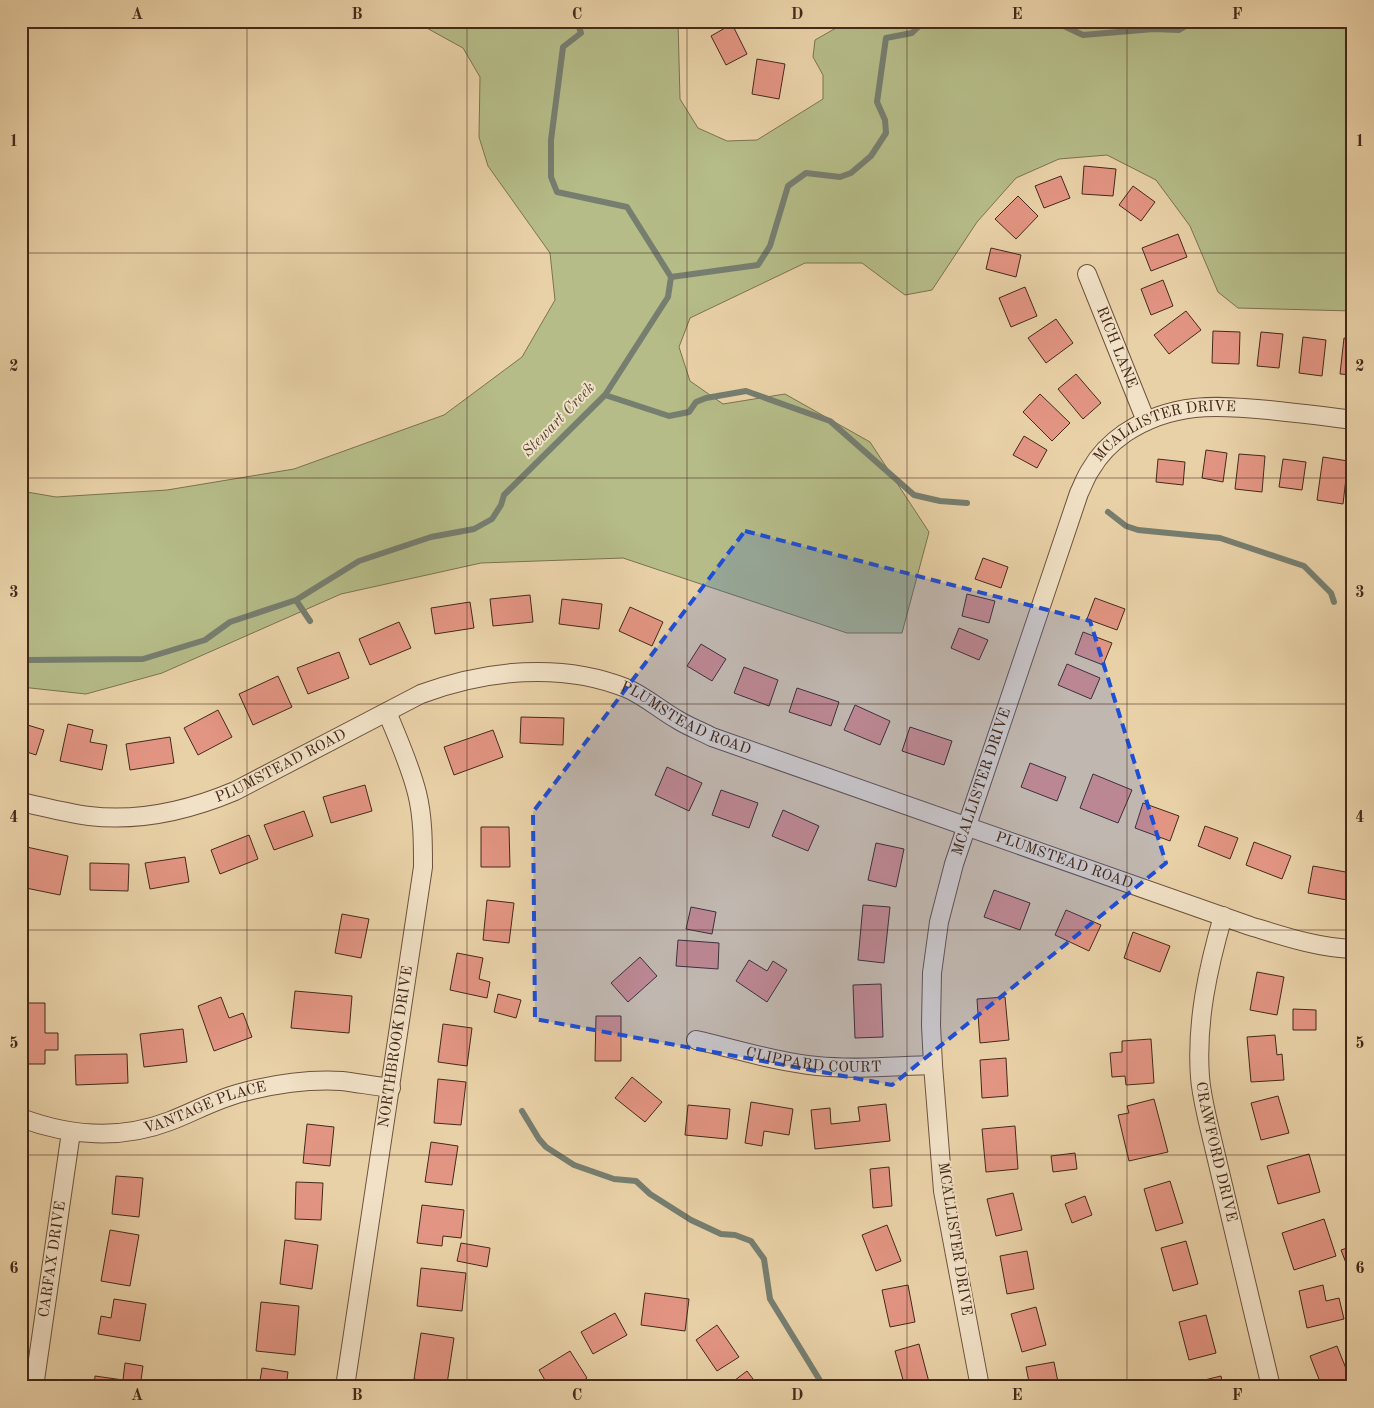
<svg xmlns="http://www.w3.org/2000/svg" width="1374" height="1408" font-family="'Old Standard TT',serif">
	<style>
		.green { fill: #b5bc88; stroke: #7c7251 }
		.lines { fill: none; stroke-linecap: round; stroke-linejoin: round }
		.stream { stroke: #767e70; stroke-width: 6 }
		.building { fill: #e39583; stroke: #44291a }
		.minor-casing { stroke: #6d533d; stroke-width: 20 }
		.minor { stroke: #f1e1c6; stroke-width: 18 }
		.marked { fill: #1d4ed8; fill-opacity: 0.2; stroke: #1d4ed8; stroke-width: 4; stroke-dasharray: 10 6; stroke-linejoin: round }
		.grid { fill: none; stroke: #44291a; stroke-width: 1; stroke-opacity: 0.55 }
		.labels { text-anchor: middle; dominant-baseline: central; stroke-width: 4; stroke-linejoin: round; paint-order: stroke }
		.street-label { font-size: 15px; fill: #44291a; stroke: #f1e1c6 }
		.water-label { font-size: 16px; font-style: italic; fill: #554537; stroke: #f1e1c6 }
		.neatline { fill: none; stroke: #44291a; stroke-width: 2 }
		.grid-label { font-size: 16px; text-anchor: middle; font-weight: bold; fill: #44291a }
	</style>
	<rect width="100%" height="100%" fill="#e9d1a7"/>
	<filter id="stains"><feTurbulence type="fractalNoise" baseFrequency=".004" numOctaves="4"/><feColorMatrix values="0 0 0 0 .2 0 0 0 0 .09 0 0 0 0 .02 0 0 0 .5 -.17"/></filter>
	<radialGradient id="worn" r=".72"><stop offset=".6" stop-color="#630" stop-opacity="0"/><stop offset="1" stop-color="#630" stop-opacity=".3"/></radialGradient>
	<!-- green -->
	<path class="green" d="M 414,21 L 678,21 L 680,99 L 698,128 L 727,141 L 757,140 L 823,99 L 823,75 L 813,57 L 815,40 L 836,28 L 838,21 L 1353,21 L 1353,311 L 1238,308 L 1218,292 L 1190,226 L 1156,180 L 1107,155 L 1059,159 L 1016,178 L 977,222 L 932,290 L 905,295 L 862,263 L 805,263 L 690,318 L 679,347 L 690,381 L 723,404 L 785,394 L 870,442 L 929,532 L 902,633 L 847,633 L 623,558 L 481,563 L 341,594 L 162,673 L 86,694 L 21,687 L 21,491 L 56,497 L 167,490 L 294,469 L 444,415 L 522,357 L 555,300 L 550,253 L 488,166 L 479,137 L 480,77 L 463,48 Z"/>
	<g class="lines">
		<!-- stream -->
		<path class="stream" d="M 577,21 L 581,33 L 563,47 L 551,140 L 551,177 L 557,192 L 627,207 L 671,277
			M 1053,21 L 1083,35 L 1154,29 L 1179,30 L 1194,21
			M 671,277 L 758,265 L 770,246 L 788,186 L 806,173 L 840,177 L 851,173 L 871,156 L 886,133 L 885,120 L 877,102 L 886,38 L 912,33 L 924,21
			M 605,395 L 669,416 L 689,412 L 696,402 L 706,398 L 746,391 L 830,421 L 914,495 L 940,501 L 967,503
			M 1108,512 L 1126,526 L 1138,530 L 1220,538 L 1304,566 L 1331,593 L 1334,602
			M 296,600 L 310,621
			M 21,658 L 28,660 L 143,659 L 205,640 L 230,622 L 296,600 L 359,561 L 431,537 L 474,529 L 492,519 L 501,505 L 504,495 L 605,395 L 668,297 L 671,277
			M 522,1111 L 539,1139 L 546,1147 L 574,1165 L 614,1179 L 636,1181 L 650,1194 L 691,1220 L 721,1234 L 735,1235 L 751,1241 L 764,1259 L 770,1299 L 824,1387"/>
	</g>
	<!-- building -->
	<path class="building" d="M 732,24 L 747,54 L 726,65 L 711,36 Z
		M 757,59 L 785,64 L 779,99 L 752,94 Z
		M 1084,166 L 1116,169 L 1113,196 L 1082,194 Z
		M 1061,176 L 1070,198 L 1044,208 L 1035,186 Z
		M 1133,186 L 1155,202 L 1141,221 L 1119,205 Z
		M 1018,196 L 1038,216 L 1016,239 L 995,219 Z
		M 1178,234 L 1187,257 L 1151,271 L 1142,248 Z
		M 991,248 L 1021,255 L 1016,277 L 986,269 Z
		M 1163,280 L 1173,306 L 1151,315 L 1141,289 Z
		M 1025,287 L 1037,316 L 1011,327 L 999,298 Z
		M 1186,311 L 1201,330 L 1169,354 L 1154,335 Z
		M 1056,319 L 1073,343 L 1046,363 L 1028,338 Z
		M 1213,331 L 1240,332 L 1239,364 L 1212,363 Z
		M 1261,332 L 1283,334 L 1279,368 L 1257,366 Z
		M 1303,337 L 1326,340 L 1322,376 L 1299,373 Z
		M 1344,338 L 1353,339 L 1353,375 L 1340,374 Z
		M 1076,374 L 1101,403 L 1083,419 L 1058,389 Z
		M 1040,394 L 1070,423 L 1052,441 L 1023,412 Z
		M 1024,436 L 1047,450 L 1037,468 L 1013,455 Z
		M 1206,450 L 1227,453 L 1223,482 L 1202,478 Z
		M 1239,454 L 1265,456 L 1262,492 L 1235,489 Z
		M 1323,457 L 1348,461 L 1343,504 L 1317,500 Z
		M 1158,459 L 1185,462 L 1183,485 L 1156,482 Z
		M 1283,459 L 1306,462 L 1302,490 L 1279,487 Z
		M 983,558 L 1008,567 L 1001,588 L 975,579 Z
		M 967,594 L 995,601 L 989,623 L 962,616 Z
		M 530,595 L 533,622 L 493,626 L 490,599 Z
		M 1095,598 L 1125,609 L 1117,630 L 1087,619 Z
		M 562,599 L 602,604 L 599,629 L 559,624 Z
		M 470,602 L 474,628 L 435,634 L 431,608 Z
		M 630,607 L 663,622 L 652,646 L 619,631 Z
		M 399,622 L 411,648 L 370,665 L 359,639 Z
		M 959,628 L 988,640 L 979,660 L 951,648 Z
		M 1083,632 L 1112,643 L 1103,665 L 1075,654 Z
		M 701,644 L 726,659 L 712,681 L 687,666 Z
		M 339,652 L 349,678 L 308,694 L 297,668 Z
		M 1067,664 L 1100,678 L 1091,699 L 1058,685 Z
		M 744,667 L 778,680 L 769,706 L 734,693 Z
		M 278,676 L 292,707 L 253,725 L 239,694 Z
		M 797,688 L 839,702 L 831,726 L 789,712 Z
		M 855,705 L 890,721 L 880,745 L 844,730 Z
		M 218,710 L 232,737 L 198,755 L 184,728 Z
		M 521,717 L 564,718 L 563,745 L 520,743 Z
		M 21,723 L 44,730 L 36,755 L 21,750 Z
		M 68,724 L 93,730 L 90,742 L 107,745 L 102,770 L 60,761 Z
		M 910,727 L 952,741 L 944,765 L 902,751 Z
		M 493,730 L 503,757 L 454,775 L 444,747 Z
		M 170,737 L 174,763 L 130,770 L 126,744 Z
		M 1030,763 L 1066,777 L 1057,801 L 1021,787 Z
		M 667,767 L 702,783 L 689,811 L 655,795 Z
		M 1093,774 L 1132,790 L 1118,823 L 1080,808 Z
		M 365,785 L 372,811 L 331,823 L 323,797 Z
		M 721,790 L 758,803 L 749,828 L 712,815 Z
		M 1143,803 L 1179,816 L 1170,841 L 1135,828 Z
		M 783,810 L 819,826 L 808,851 L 772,836 Z
		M 304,811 L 313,836 L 274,850 L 264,825 Z
		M 1205,826 L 1238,838 L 1230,859 L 1198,846 Z
		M 481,827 L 509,827 L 510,867 L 481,867 Z
		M 249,835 L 258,859 L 220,874 L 211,850 Z
		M 1254,842 L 1291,856 L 1282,879 L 1246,865 Z
		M 876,843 L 904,849 L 896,887 L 868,880 Z
		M 22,846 L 68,856 L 60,895 L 21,887 Z
		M 185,857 L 189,882 L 150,889 L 145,863 Z
		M 90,863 L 129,864 L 128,891 L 90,890 Z
		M 1313,866 L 1351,873 L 1347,900 L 1308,893 Z
		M 994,890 L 1030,903 L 1020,930 L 984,917 Z
		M 487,900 L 514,903 L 509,943 L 483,940 Z
		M 863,905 L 890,907 L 884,963 L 858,960 Z
		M 691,907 L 716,912 L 712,934 L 686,929 Z
		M 1066,910 L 1101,925 L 1089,951 L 1055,935 Z
		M 342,914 L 369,919 L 361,958 L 335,953 Z
		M 1133,932 L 1170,946 L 1160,972 L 1124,958 Z
		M 678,940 L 719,943 L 718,969 L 676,966 Z
		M 457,953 L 483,958 L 479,979 L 490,982 L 487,998 L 450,990 Z
		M 640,957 L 657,976 L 628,1002 L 611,983 Z
		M 749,960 L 767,971 L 773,961 L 787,970 L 767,1002 L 736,981 Z
		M 1257,972 L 1284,977 L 1277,1015 L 1250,1010 Z
		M 881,984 L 883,1037 L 855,1038 L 853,985 Z
		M 295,991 L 352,996 L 349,1033 L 291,1028 Z
		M 498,994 L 521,1000 L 516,1018 L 494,1012 Z
		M 221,997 L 229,1018 L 243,1013 L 252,1037 L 214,1051 L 198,1006 Z
		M 1005,997 L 1009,1040 L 980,1043 L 977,999 Z
		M 21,1003 L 45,1003 L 45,1033 L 58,1033 L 58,1050 L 45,1050 L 45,1064 L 23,1064 Z
		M 1293,1009 L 1316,1010 L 1316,1030 L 1293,1030 Z
		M 596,1016 L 621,1016 L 621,1061 L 595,1061 Z
		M 443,1024 L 472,1028 L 467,1066 L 438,1062 Z
		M 183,1029 L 187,1062 L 144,1067 L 140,1034 Z
		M 1275,1035 L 1277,1055 L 1282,1054 L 1284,1080 L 1251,1082 L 1247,1037 Z
		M 1151,1039 L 1154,1083 L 1126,1085 L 1125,1076 L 1112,1077 L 1110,1053 L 1122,1052 L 1122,1041 Z
		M 127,1054 L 128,1083 L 76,1085 L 75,1055 Z
		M 1006,1058 L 1008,1096 L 982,1098 L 980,1060 Z
		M 632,1077 L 662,1102 L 645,1122 L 615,1098 Z
		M 438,1079 L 466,1082 L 461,1125 L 434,1123 Z
		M 1278,1096 L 1289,1133 L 1261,1140 L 1251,1103 Z
		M 1154,1099 L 1168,1152 L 1129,1161 L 1118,1115 L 1129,1113 L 1127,1106 Z
		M 751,1102 L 793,1109 L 789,1135 L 764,1131 L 762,1146 L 745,1143 Z
		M 886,1104 L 890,1141 L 815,1149 L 811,1110 L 830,1108 L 831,1124 L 860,1121 L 858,1107 Z
		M 688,1105 L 730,1109 L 727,1139 L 685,1135 Z
		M 307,1124 L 334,1127 L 330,1166 L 303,1163 Z
		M 1015,1126 L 1018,1169 L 986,1172 L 982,1129 Z
		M 431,1142 L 458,1146 L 452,1185 L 425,1182 Z
		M 1075,1153 L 1077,1169 L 1053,1172 L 1051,1156 Z
		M 1309,1154 L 1320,1192 L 1278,1204 L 1267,1166 Z
		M 889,1167 L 892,1206 L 873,1208 L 870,1169 Z
		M 116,1176 L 143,1178 L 139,1217 L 112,1214 Z
		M 1170,1181 L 1183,1223 L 1156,1231 L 1144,1189 Z
		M 296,1182 L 323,1183 L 321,1220 L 295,1219 Z
		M 1013,1193 L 1022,1230 L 996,1236 L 987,1199 Z
		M 1085,1196 L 1092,1215 L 1072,1223 L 1065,1204 Z
		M 422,1205 L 464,1210 L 461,1238 L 443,1236 L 442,1246 L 417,1243 Z
		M 1324,1219 L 1336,1256 L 1294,1270 L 1282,1233 Z
		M 887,1225 L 901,1261 L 876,1271 L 862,1235 Z
		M 110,1230 L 139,1235 L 130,1286 L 101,1281 Z
		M 285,1240 L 318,1245 L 312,1289 L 280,1284 Z
		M 1186,1241 L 1198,1284 L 1173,1291 L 1161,1248 Z
		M 461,1243 L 490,1248 L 487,1267 L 457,1261 Z
		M 1353,1246 L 1353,1266 L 1348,1268 L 1341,1250 Z
		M 1027,1251 L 1034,1289 L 1007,1294 L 1000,1256 Z
		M 421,1268 L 466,1273 L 462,1311 L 417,1306 Z
		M 908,1285 L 915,1322 L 890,1327 L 882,1290 Z
		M 1323,1285 L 1326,1301 L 1339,1298 L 1344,1319 L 1307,1328 L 1299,1291 Z
		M 645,1293 L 689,1299 L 685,1331 L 641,1325 Z
		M 114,1299 L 146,1304 L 140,1341 L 98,1334 L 101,1316 L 111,1318 Z
		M 261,1302 L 299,1306 L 295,1355 L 256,1351 Z
		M 1036,1307 L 1046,1345 L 1022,1352 L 1011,1314 Z
		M 615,1313 L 627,1335 L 593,1354 L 581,1332 Z
		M 1206,1315 L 1216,1353 L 1189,1360 L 1179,1322 Z
		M 717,1325 L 739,1357 L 717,1371 L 696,1340 Z
		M 421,1333 L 454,1338 L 447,1384 L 414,1379 Z
		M 919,1344 L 930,1386 L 905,1387 L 895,1351 Z
		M 1337,1346 L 1353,1386 L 1322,1387 L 1310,1356 Z
		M 570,1351 L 587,1378 L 574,1387 L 549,1387 L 539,1370 Z
		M 1054,1362 L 1059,1387 L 1030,1387 L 1026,1367 Z
		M 125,1363 L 143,1366 L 140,1387 L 94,1387 L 95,1376 L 123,1380 Z
		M 262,1368 L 288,1372 L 286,1387 L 259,1387 Z
		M 747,1371 L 759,1387 L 728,1387 L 727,1386 Z
		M 1221,1376 L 1223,1387 L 1193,1387 L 1192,1383 Z"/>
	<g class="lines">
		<defs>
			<g id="minor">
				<path id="s1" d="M 1087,274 L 1146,421"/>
				<path id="s2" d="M 21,802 C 44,807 66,813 89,816 C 139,822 190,810 235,791 L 421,694 C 486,670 561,662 626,688 C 645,696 660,710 678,720 C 689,727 701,731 712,737 L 1250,926 C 1283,936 1318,948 1353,949"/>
				<path id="s3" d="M 1223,916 C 1208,968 1196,1022 1200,1077 C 1201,1092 1205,1108 1208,1122 L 1271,1387"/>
				<path id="s4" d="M 696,1040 C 736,1049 776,1062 817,1066 C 855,1070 894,1066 933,1065"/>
				<path id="s5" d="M 21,1118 C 69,1136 121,1140 170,1121 C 194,1112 218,1098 244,1092 C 275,1084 309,1079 342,1081 C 358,1083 374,1086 391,1088"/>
				<path id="s6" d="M 34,1387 L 71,1132"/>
				<path id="s7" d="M 345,1387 L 423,867 C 423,842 423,817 417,793 C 410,765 398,739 387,712"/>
				<path id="s8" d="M 980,1387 L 943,1191 L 933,1065 L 931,1025 L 932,973 L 939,922 L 954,864 L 1079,493 C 1083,485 1086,476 1091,469 C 1099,455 1112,442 1125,433 C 1172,402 1216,405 1269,410 C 1297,413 1325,416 1353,420"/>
			</g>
		</defs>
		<!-- minor casing -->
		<use href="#minor" class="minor-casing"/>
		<!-- minor -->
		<use href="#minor" class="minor"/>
	</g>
	<!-- marked area -->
	<path class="marked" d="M 745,531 L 1090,621 L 1166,863 L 892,1085 L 535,1019 L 533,812 Z"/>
	<!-- grid -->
	<path class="grid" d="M 247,21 L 247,1387M 467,21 L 467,1387M 687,21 L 687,1387M 907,21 L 907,1387M 1127,21 L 1127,1387M 21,253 L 1353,253M 21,478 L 1353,478M 21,704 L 1353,704M 21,930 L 1353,930M 21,1155 L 1353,1155"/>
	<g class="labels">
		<!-- street labels -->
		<g class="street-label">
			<text stroke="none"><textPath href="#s1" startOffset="79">RICH LANE</textPath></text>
			<text stroke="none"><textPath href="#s8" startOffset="1036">MCALLISTER DRIVE</textPath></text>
			<text stroke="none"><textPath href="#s2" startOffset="706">PLUMSTEAD ROAD</textPath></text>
			<text stroke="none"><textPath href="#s2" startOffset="271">PLUMSTEAD ROAD</textPath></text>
			<text stroke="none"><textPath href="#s8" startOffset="616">MCALLISTER DRIVE</textPath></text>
			<text stroke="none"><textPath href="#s2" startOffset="1111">PLUMSTEAD ROAD</textPath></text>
			<text stroke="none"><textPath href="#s7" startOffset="344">NORTHBROOK DRIVE</textPath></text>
			<text stroke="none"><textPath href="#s4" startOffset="120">CLIPPARD COURT</textPath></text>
			<text stroke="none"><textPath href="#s5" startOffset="190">VANTAGE PLACE</textPath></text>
			<text stroke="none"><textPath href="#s3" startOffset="240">CRAWFORD DRIVE</textPath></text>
			<text transform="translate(954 1239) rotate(81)">MCALLISTER DRIVE</text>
			<text stroke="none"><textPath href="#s6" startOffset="129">CARFAX DRIVE</textPath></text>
		</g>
		<!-- water labels -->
		<g class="water-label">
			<text transform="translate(559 420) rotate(-46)">Stewart Creek</text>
		</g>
	</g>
	<!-- margin -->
	<rect width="1374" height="1408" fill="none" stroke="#e9d1a7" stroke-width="55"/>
	<rect x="28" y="28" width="1318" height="1352" class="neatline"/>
	<g class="grid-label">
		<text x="137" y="19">A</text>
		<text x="357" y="19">B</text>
		<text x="577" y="19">C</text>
		<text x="797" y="19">D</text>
		<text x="1017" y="19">E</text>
		<text x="1237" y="19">F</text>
		<text x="14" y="146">1</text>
		<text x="1360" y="146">1</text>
		<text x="14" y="371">2</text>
		<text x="1360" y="371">2</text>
		<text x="14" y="597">3</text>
		<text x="1360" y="597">3</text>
		<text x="14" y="822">4</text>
		<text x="1360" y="822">4</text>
		<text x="14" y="1048">5</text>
		<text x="1360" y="1048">5</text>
		<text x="14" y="1273">6</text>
		<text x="1360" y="1273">6</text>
		<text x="137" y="1400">A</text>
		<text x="357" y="1400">B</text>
		<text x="577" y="1400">C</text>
		<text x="797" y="1400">D</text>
		<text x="1017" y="1400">E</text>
		<text x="1237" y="1400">F</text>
	</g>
	<rect width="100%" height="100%" filter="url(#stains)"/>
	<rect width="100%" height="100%" fill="url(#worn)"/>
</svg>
